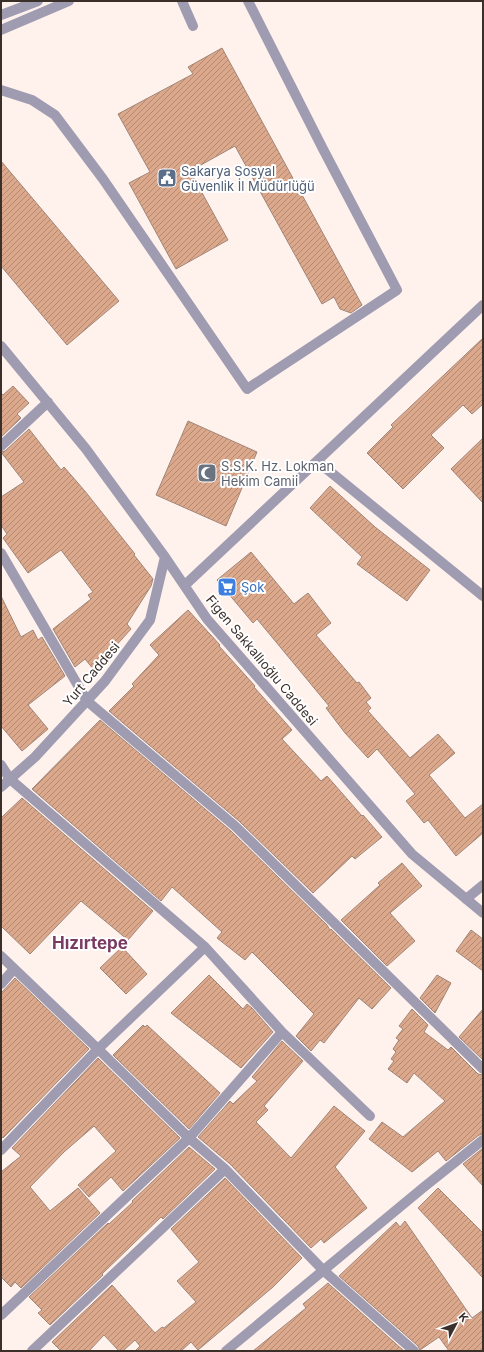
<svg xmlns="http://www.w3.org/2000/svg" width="484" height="1352" font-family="Inter,sans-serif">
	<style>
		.building { fill: url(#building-hatch); stroke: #a18678 }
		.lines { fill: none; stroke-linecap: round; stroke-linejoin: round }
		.minor { stroke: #9f9bb1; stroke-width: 10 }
		.labels { text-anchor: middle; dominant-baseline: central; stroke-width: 4; stroke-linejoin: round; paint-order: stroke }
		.service-label { font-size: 13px; fill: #4e5e75; stroke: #fff; text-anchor: start }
		.worship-label { font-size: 13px; fill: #5b616d; stroke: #fff; text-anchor: start }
		.shop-label { font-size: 13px; fill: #366cbe; stroke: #fff; text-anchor: start }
		.street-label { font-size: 13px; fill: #3b2f2a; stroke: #fff }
		.district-label { font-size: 17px; font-weight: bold; fill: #793b62; stroke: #fff }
	</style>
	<defs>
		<pattern id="building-hatch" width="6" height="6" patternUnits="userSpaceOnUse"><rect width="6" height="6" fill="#dca88c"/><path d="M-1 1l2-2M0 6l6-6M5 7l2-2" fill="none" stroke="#b48973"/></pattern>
	</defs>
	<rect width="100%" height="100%" fill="#fff2ed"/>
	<!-- building -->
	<path class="building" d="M 222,48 L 362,305 L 351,313 L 340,309 L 334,297 L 322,304 L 235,146 L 190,171 L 228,240 L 176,269 L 129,183 L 150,172 L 118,114 L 193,74 L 188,67 Z
		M 1,161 L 119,301 L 67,345 L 1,266 Z
		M 483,338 L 483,404 L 472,414 L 463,405 L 431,435 L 444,448 L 403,489 L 367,453 L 393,427 L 391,425 Z
		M 13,386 L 29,403 L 17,414 L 21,418 L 1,437 L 1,393 L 3,395 Z
		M 188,421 L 257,452 L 226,526 L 156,495 Z
		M 29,429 L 61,470 L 64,467 L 84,490 L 135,554 L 134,555 L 153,579 L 151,586 L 127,624 L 131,629 L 94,670 L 85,659 L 75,667 L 53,629 L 91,599 L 88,595 L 93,592 L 61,550 L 28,573 L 3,538 L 7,534 L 1,525 L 1,497 L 24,482 L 1,452 L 5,451 Z
		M 483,438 L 483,503 L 451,469 Z
		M 330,486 L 375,527 L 430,570 L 407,601 L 357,564 L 362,557 L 310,508 Z
		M 251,552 L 294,604 L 308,593 L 331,623 L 316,635 L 357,683 L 359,682 L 371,698 L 366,702 L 371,708 L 368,711 L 410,758 L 438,734 L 455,753 L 429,775 L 465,818 L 483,804 L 483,833 L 456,856 L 428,820 L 424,823 L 406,801 L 415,794 L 377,749 L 368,758 L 345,733 L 326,708 L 329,706 L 257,619 L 253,623 L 217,580 Z
		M 1,596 L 21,637 L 33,630 L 38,640 L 42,637 L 65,676 L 28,705 L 48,729 L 22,751 L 1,726 Z
		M 188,610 L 220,645 L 219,646 L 255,686 L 254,687 L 292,730 L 282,739 L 321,781 L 327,776 L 362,816 L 363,815 L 382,837 L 355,859 L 352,856 L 313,893 L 239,821 L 109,711 L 134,686 L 132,684 L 159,655 L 150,645 Z
		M 100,720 L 231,831 L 327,925 L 330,930 L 331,929 L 391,988 L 372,1009 L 359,998 L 324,1043 L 320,1040 L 311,1051 L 296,1036 L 314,1014 L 252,952 L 245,960 L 217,938 L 222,932 L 172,887 L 161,901 L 32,789 Z
		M 22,798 L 153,911 L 128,940 L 81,901 L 30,954 L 1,926 L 1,818 Z
		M 402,863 L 422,886 L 390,913 L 415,941 L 387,966 L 341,920 L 380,885 L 378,883 Z
		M 471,930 L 483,939 L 483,971 L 456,951 Z
		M 122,947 L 147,974 L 126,994 L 100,968 Z
		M 209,975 L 243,1009 L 247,1004 L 252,1008 L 273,1032 L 241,1068 L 171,1013 Z
		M 437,975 L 451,983 L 435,1013 L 420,998 Z
		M 15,978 L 89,1049 L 3,1138 L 1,1136 L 1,993 Z
		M 412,1009 L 428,1025 L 424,1032 L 448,1050 L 451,1047 L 478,1074 L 483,1075 L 483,1134 L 479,1135 L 446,1161 L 438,1151 L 412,1172 L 369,1139 L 382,1122 L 403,1137 L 445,1101 L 414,1073 L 407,1083 L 388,1069 L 394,1061 L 391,1059 L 396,1052 L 393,1049 L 399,1040 L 396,1038 L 403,1029 L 399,1026 Z
		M 483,1009 L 483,1060 L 459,1037 Z
		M 143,1025 L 145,1027 L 147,1025 L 220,1093 L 189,1129 L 113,1055 Z
		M 282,1041 L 303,1061 L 264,1106 L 268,1110 L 256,1122 L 291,1158 L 334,1106 L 365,1131 L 335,1167 L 367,1208 L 324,1243 L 321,1239 L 311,1248 L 230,1164 L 198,1137 L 230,1101 L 233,1104 L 257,1081 L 252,1077 Z
		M 98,1058 L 180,1138 L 123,1191 L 111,1177 L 89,1197 L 78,1185 L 116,1151 L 94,1126 L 64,1152 L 30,1187 L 50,1211 L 78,1188 L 100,1213 L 21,1288 L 15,1282 L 11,1287 L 1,1277 L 1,1172 L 21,1156 L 12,1148 Z
		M 189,1147 L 215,1169 L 163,1219 L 161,1217 L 102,1274 L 103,1275 L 50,1325 L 38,1313 L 42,1310 L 29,1297 L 108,1223 L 109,1224 L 133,1202 L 132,1201 Z
		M 483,1148 L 483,1186 L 463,1164 Z
		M 225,1178 L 302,1258 L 273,1287 L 198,1350 L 191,1342 L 181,1351 L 135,1351 L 140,1346 L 135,1340 L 123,1351 L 119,1351 L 104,1335 L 89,1351 L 61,1351 L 52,1342 L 112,1285 L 155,1333 L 162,1327 L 164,1328 L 196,1302 L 177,1281 L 199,1262 L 171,1229 Z
		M 438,1188 L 483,1233 L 483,1278 L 418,1208 Z
		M 405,1221 L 472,1318 L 483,1310 L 483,1351 L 449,1351 L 439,1337 L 420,1350 L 418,1346 L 339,1276 L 396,1222 L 400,1227 Z
		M 328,1283 L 330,1285 L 404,1351 L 253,1351 L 306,1308 L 303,1304 Z"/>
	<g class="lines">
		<!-- minor -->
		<path class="minor" d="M 182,1 L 193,26
			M 1,15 L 38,1
			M 1,30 L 69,1
			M 1,90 L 32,100 L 55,115 L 103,179 L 247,389 L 397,290 L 323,149 L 248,1
			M 1,346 L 86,449 L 165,557 L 207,619 L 412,854 L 483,913
			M 1,446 L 48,402
			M 317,461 L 483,596
			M 1,553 L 87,701 L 235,826 L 483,1069
			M 185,585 L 483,305
			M 1,765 L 10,779 L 205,947 L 282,1032 L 370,1116
			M 1,787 L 35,757 L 105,681 L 150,620 L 165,557
			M 466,899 L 483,885
			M 1,956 L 98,1049 L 189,1138 L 225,1169 L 323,1270 L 414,1351
			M 1,984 L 14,969
			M 1,1150 L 98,1049 L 205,947
			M 1,1315 L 189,1138 L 282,1032
			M 32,1351 L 225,1169
			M 226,1351 L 424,1187 L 483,1140"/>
	</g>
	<!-- icons -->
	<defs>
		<symbol id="civic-square" viewBox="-11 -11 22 22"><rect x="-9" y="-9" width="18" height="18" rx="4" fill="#5c6f8a" stroke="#fff"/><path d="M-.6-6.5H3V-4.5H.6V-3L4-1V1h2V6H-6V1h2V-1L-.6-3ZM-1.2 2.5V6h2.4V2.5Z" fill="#fff"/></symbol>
		<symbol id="mosque-square" viewBox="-11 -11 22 22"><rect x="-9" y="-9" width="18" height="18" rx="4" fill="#6b7280" stroke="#fff"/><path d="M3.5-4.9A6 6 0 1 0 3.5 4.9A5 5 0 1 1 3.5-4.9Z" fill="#fff"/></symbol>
		<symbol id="supermarket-square" viewBox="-11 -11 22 22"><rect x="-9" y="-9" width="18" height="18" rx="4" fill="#3f7fe0" stroke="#fff"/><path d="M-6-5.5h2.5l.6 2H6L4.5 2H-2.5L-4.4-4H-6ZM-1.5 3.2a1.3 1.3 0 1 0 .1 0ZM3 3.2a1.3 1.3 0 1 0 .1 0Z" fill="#fff"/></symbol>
	</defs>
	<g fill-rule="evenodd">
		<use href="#civic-square" x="156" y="167" width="22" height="22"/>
		<use href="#mosque-square" x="196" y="462" width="22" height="22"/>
		<use href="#supermarket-square" x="216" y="576" width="22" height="22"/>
	</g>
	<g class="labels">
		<!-- service labels -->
		<g class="service-label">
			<text x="181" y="171">Sakarya Sosyal<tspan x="181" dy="15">Güvenlik İl Müdürlüğü</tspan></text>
		</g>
		<!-- worship labels -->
		<g class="worship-label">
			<text x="221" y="466">S.S.K. Hz. Lokman<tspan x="221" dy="15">Hekim Camii</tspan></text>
		</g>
		<!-- shop labels -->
		<g class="shop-label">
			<text x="241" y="587">Şok</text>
		</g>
		<!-- street labels -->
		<g class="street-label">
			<text transform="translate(262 660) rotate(50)">Figen Sakkallıoğlu Caddesi</text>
			<text transform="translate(91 674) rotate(-50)">Yurt Caddesi</text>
		</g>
		<!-- district labels -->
		<g class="district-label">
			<text x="90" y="943">Hızırtepe</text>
		</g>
	</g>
	<!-- border -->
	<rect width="484" height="1352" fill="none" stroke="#3b2f2a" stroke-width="4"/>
	<!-- north arrow -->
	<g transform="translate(456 1324) rotate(49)" stroke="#ffffff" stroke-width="3" paint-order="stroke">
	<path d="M0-3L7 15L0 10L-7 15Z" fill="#3b2f2a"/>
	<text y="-6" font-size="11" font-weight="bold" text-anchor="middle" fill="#3b2f2a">K</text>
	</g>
</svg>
